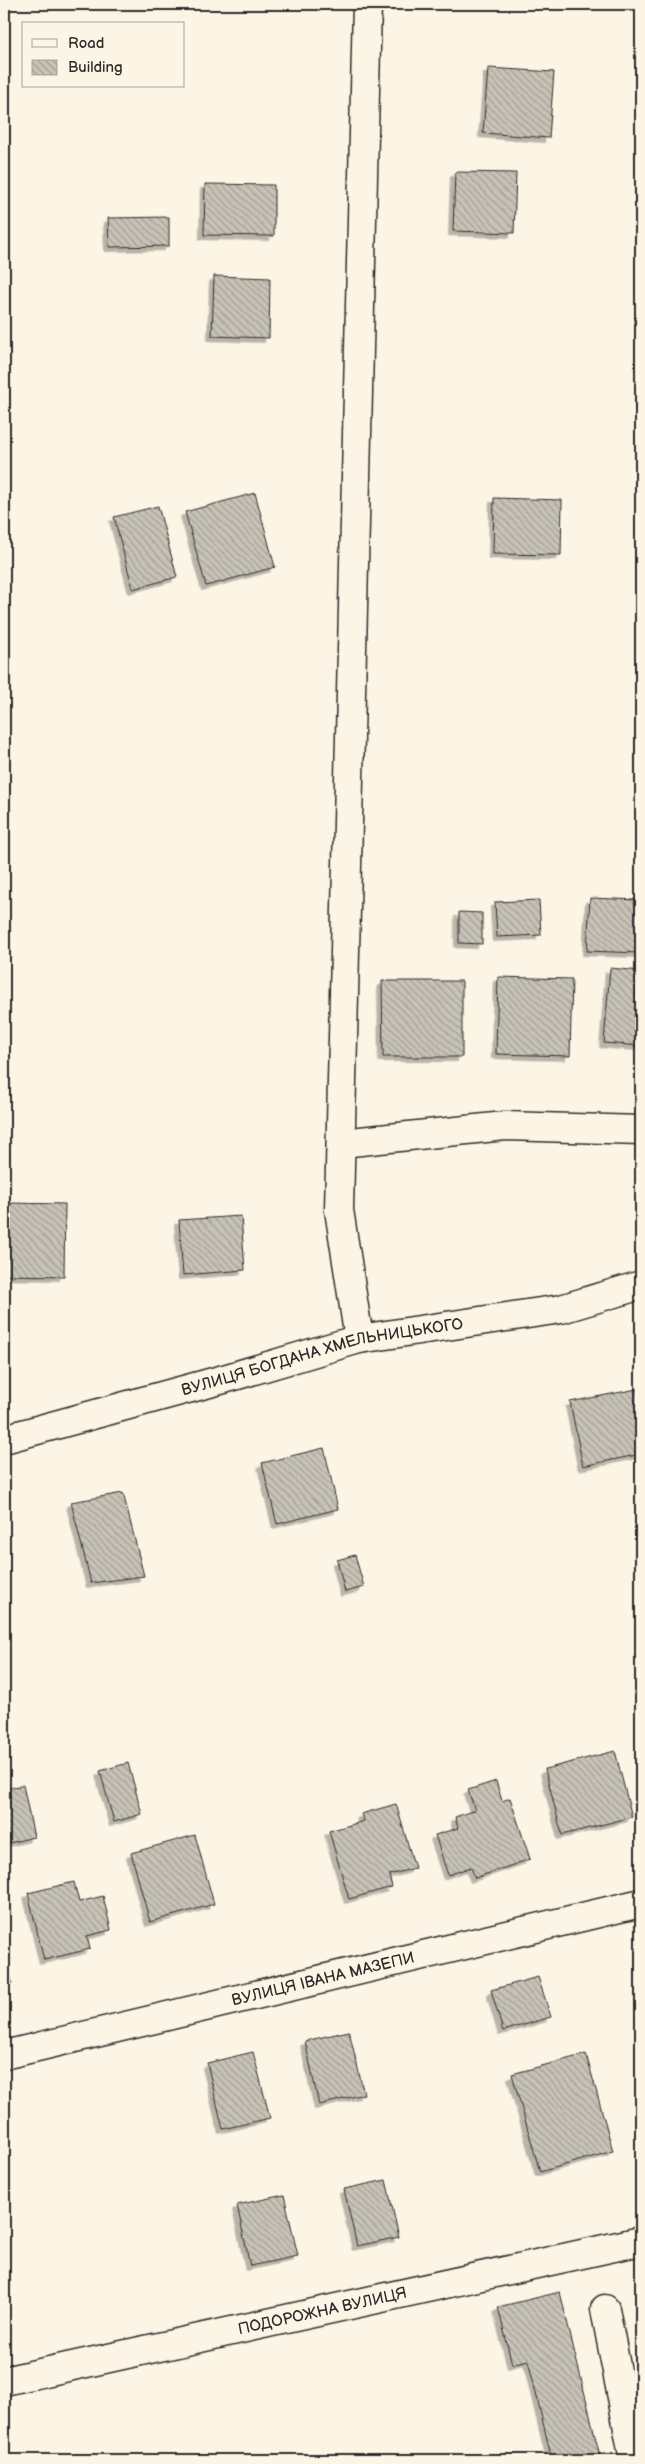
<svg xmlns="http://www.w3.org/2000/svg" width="645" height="2464" font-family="'Balsamiq Sans',sans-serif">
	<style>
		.building { fill: url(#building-back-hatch); stroke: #2b2b2b; filter: url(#shadow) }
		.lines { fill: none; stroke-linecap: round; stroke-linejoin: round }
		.minor-casing { stroke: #2b2b2b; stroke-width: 31 }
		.minor { stroke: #fcf5e5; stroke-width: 28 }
		.labels { text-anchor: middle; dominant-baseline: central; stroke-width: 4; stroke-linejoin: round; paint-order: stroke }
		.street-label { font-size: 16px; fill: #2b2b2b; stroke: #fcf5e5 }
	</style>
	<defs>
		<pattern id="building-back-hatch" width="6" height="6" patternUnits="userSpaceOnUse" patternTransform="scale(1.25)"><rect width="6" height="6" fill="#c8c3b7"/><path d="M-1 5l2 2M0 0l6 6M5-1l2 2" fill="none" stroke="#a39f95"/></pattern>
		<filter id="shadow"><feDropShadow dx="-4.5" dy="4.5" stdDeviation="0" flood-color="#0004"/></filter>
	</defs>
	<rect width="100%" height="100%" fill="#fcf5e5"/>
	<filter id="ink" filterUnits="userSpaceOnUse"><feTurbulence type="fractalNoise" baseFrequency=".02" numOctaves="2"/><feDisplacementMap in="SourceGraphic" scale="10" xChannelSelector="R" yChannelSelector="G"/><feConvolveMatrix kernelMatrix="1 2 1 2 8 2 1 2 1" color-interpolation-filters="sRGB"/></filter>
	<g filter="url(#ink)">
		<!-- building -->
		<path class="building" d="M 488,68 L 554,72 L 549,138 L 483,133 Z
			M 455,172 L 516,173 L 514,233 L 453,231 Z
			M 205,184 L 274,185 L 274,236 L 204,235 Z
			M 169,217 L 169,246 L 109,247 L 108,218 Z
			M 214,276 L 270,278 L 269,338 L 212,336 Z
			M 255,493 L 275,567 L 206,586 L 185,512 Z
			M 494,498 L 562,500 L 561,555 L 493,554 Z
			M 158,506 L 177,577 L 133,589 L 114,517 Z
			M 590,898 L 641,900 L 641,953 L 587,951 Z
			M 539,900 L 541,935 L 497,937 L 495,902 Z
			M 459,912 L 482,913 L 482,944 L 459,943 Z
			M 610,968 L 641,971 L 641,1046 L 604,1043 Z
			M 498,977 L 572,979 L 570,1056 L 496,1054 Z
			M 382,981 L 462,981 L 462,1057 L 383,1057 Z
			M 5,1203 L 65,1204 L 64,1276 L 4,1275 Z
			M 241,1216 L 245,1270 L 183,1275 L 179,1220 Z
			M 637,1389 L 641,1409 L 641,1454 L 583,1466 L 570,1402 Z
			M 324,1448 L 338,1509 L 277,1524 L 262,1463 Z
			M 123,1493 L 144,1576 L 91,1583 L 71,1502 Z
			M 355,1555 L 364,1587 L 345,1592 L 337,1560 Z
			M 615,1751 L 632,1817 L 562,1835 L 545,1769 Z
			M 128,1763 L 142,1814 L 114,1822 L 100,1771 Z
			M 496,1781 L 502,1801 L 510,1798 L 530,1859 L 475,1878 L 471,1867 L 448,1875 L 435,1835 L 458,1828 L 455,1817 L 475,1810 L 468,1790 Z
			M 23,1785 L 34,1837 L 5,1844 L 4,1789 Z
			M 396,1804 L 415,1868 L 389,1875 L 392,1887 L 349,1899 L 329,1831 L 364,1821 L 361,1814 Z
			M 195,1835 L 214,1904 L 150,1922 L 131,1853 Z
			M 74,1882 L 79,1902 L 103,1896 L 111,1930 L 87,1936 L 90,1949 L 44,1960 L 28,1893 Z
			M 4,1949 L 12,1983 L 4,1985 Z
			M 538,1977 L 551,2017 L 503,2031 L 491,1990 Z
			M 349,2031 L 364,2094 L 319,2105 L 305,2041 Z
			M 253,2052 L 270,2118 L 223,2129 L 207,2063 Z
			M 586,2054 L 613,2151 L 540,2172 L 512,2074 Z
			M 386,2180 L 399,2237 L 357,2246 L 344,2189 Z
			M 284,2195 L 298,2256 L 250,2266 L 237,2205 Z
			M 560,2292 L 574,2350 L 601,2460 L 552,2460 L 528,2360 L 512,2364 L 498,2307 Z"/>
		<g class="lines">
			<defs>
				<g id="minor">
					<path d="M 341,1143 L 505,1126 L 641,1130"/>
					<path d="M 359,1339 L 339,1210 L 367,4"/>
					<path id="s1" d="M 4,1439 L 224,1379 L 359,1339 L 561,1309 L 641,1285"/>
					<path id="s2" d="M 4,2055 L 641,1903"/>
					<path d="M 605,2309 L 634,2460"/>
					<path id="s3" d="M 4,2381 L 641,2241"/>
				</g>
			</defs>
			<!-- minor casing -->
			<use href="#minor" class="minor-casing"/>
			<!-- minor -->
			<use href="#minor" class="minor"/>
		</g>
	</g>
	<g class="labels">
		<!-- street labels -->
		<g class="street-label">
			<text stroke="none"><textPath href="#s1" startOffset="329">ВУЛИЦЯ БОГДАНА ХМЕЛЬНИЦЬКОГО</textPath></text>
			<text stroke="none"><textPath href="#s2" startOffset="328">ВУЛИЦЯ ІВАНА МАЗЕПИ</textPath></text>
			<text stroke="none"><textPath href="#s3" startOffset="326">ПОДОРОЖНА ВУЛИЦЯ</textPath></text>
		</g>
	</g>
	<!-- margin -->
	<rect width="645" height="2464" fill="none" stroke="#fcf5e5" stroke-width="20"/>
	<rect x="10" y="10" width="625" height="2444" fill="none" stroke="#2b2b2b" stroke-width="2" filter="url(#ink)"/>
	<!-- legend -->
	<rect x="22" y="22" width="162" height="65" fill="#fcf5e5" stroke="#a8a49b"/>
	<rect x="32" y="39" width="25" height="8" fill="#fcf5e5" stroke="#a8a49b"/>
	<text x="68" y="48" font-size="15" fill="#2b2b2b">Road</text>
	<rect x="32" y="60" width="25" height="15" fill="url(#building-back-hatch)" stroke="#a8a49b"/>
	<text x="68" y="72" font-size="15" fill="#2b2b2b">Building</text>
</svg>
